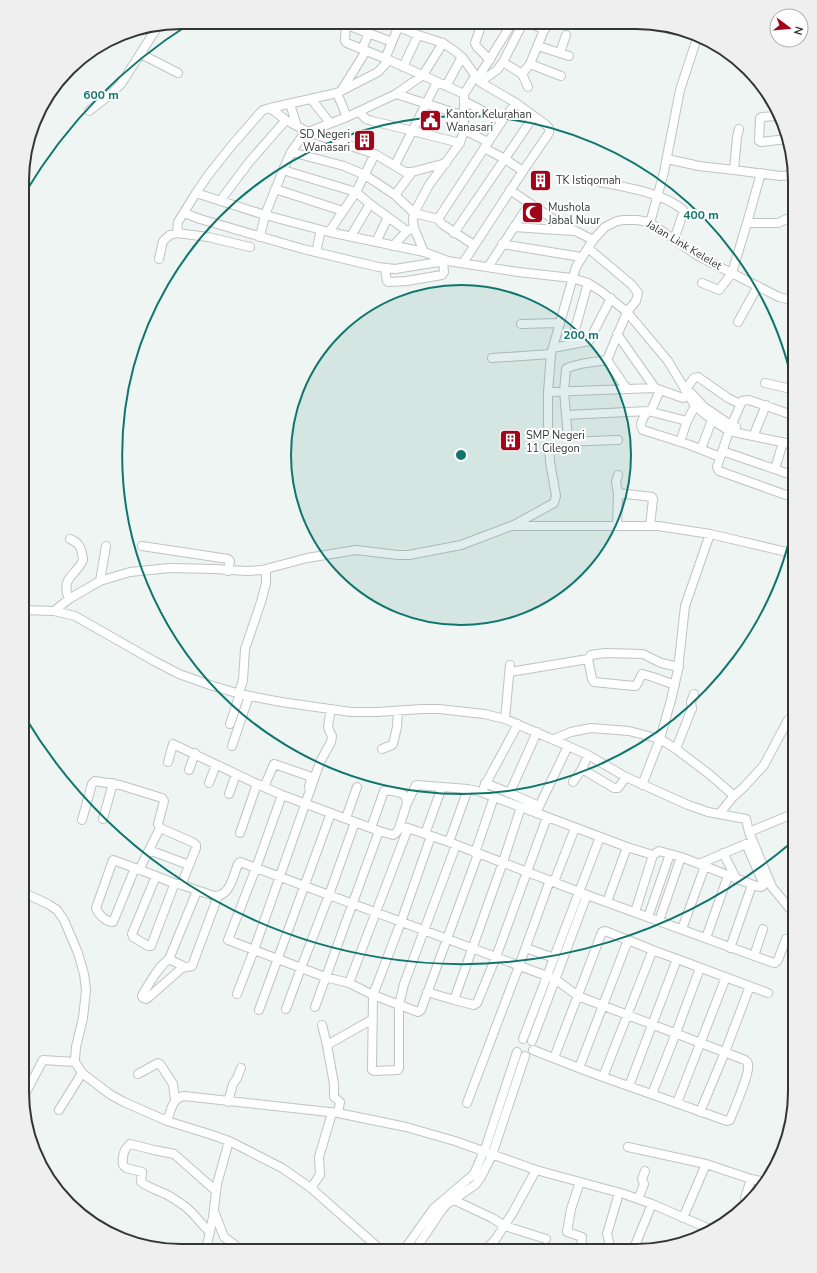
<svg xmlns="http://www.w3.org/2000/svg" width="817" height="1273" font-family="'Nunito Sans',sans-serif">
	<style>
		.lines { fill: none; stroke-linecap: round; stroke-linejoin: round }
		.minor-casing { stroke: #bec4c3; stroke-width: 10 }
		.minor { stroke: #fff; stroke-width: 8 }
		.ring { fill: none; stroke: #0f766e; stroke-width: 2 }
		.labels { text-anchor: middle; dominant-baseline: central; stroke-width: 4; stroke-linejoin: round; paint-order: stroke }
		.poi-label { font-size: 11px; fill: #343635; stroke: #fff; text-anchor: start }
		.street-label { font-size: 11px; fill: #343635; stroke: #fff }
		.rim { fill: none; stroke: #343635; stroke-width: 2 }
		.centre { fill: #0f766e; stroke: #fff; stroke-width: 2 }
		.ring-label { font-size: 12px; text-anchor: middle; font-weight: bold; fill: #0f766e; stroke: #fff; stroke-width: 4; stroke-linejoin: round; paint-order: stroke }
	</style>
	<rect width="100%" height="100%" fill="#eff5f3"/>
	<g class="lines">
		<defs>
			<path id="minor" d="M 339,22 L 392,42
				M 346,22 L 345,41 L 347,43 L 389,60 L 464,94
				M 484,23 L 480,29 L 475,43 L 477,47 L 490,60
				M 531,23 L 544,30
				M 399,27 L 418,35 L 443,43 L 456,52 L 462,57 L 480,82 L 516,103 L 545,124 L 549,128 L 549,133 L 523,171 L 463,263
				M 538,46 L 569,56
				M 362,49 L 369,33
				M 560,53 L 566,35
				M 141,54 L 178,73
				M 385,59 L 400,23
				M 503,62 L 522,74 L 528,87
				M 530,64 L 561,76
				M 403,67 L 418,35
				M 522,74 L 530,64 L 544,30 L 551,23
				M 478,78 L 512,23
				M 480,82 L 497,70 L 503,62 L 523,23
				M 446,86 L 462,57
				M 341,91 L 366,51
				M 337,93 L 347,117
				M 396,94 L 465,116
				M 312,100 L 330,123
				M 464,101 L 502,121
				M 290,104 L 297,126
				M 270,108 L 286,120 L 308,132 L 375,154 L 405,172 L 412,172 L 446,163
				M 89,111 L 112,93 L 121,84 L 158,26
				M 359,112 L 366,119 L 372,121 L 393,126 L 460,143
				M 778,112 L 776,116 L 762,117 L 760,118 L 759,141 L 761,142 L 787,139
				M 739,129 L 737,137 L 734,170 L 780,176 L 794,175
				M 464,130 L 488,142
				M 484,148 L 505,159 L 523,171
				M 291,152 L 344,166 L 365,175 L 395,195 L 414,213 L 438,219 L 442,224 L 474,245
				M 667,159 L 699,166 L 734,170
				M 395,165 L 437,82
				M 283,170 L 356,192 L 370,204 L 407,231 L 414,228
				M 600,182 C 625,187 664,193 683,210 L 683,213 L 674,240
				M 275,189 L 343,211
				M 510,190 L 556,221 L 593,240
				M 196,193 L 265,215 L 329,232 L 424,252 L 448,261 L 518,272 L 572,278 L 588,283 L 602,292 L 627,312 L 668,361 L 695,406 L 712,420 L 729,431 L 795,445
				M 395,195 L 412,172
				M 220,201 L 250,161 L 286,120
				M 184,213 L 200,219 L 303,249 L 378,267 L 395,269 L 445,261
				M 438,219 L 502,121 L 516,103
				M 650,223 L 664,172 L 680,90 L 698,35
				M 747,223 L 778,223 L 791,217
				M 514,227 L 573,231
				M 329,232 L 356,192 L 375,154
				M 177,233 L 178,222 L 196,193 L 209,174 L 233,144 L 260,113 L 263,110 L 270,108 L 337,93 L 378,72 L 389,60
				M 454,233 L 534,116
				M 351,236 L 370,204
				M 260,237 L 265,215 L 283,170 L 291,152 L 301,138 L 308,132 L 347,117 L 396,94 L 423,75 L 443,43
				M 376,242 L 388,217
				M 502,244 L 581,257
				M 393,246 L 407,231
				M 588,248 L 632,285 L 638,293 L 636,301 L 627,312 L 607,360 L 627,389
				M 316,252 L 321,230
				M 424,252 L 414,228 L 413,220 L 414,213 L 429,185 L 460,143 L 464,130 L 464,94 L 476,75
				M 159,259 L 163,241 L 170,235 L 177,233 L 208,237 L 250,247
				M 488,267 L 530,203
				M 385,269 L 387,281 L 388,282 L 407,281 L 442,275 L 444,272 L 443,261
				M 702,283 L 719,290 L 732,273 L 747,223 L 761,173
				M 738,322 L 758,286
				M 521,324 L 560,323
				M 617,334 L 655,388
				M 571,344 L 588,283
				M 553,348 L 589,341 L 611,298
				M 492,358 L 551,354
				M 765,383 L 791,389 L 795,389
				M 685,390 L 694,378 L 698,377 L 728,398 L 740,404
				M 548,392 L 655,388 L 683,398 L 685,397 L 687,394
				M 691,393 L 704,407 L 732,426 L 736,427
				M 648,411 C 644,417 638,424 643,430 L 690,445 L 720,457
				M 651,411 L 660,390
				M 566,415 L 648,411 L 687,421
				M 755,432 L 766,405
				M 562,442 L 618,440
				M 680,442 L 687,421 L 695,406
				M 549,443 L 562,442 L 568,438 L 564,391 L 566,369 C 575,363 596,362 607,360
				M 701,449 L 712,420
				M 722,451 L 795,476
				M 775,469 L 783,442
				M 618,475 L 616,482 L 618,493 L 652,497 L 653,499 L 650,526
				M 795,480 L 791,494 L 786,495 L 719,471 L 717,467 L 729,431 L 742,401 L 749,400 L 795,416
				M 512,526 L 554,503 L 556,496 L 550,462 L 548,424 L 548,392 L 551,354 L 576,267 L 593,240 L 605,227 L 617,221 L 624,220 L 637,220 L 649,222 L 698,256 L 779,297 L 795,301
				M 617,526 L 618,493
				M 142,546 L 228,559 L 230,561 L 228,571
				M 100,581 L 106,546
				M 69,599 C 60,577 76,576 83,560 C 82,549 80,543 70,539
				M 23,610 L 54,611 L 75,616 L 154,661 L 179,674 L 213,686 L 240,694 L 281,702 L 351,712 L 377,712 L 422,709 L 439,709 L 484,714 L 505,719 L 568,746 L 588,755 L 626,777 L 688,805 L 708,812 L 746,819 L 749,832 L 772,887 L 795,915
				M 54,611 L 69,599 L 100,581 L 130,572 L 170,568 L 214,569 L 247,571 L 262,570 L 307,558 L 356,550 L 398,555 L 409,555 L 461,545 L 511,526 L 658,526 L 710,534 L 795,554
				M 588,659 L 592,679 L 594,682 L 634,686 L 636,686 L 642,674 L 653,677 L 675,685
				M 510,672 L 588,659 L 591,655 L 605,653 L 643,654 L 661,663 L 679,667
				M 239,693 L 243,680 L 245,649 L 261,602 L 266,583 L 266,569
				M 505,719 L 510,665
				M 230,724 L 240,694
				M 554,739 L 571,732 L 591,728 L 629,731 L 660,739 L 676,749 L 709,774 L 732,794 L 733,797 L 719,814
				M 232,746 L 249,696
				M 382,749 L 392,745 L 393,744 L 397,727 L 398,711
				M 676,749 L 690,713 L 692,709 L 691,702 L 694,694
				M 168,762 L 173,744 L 257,784
				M 582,769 L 614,788 L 618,788 L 626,777
				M 189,770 L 195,753
				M 573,782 L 582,769 L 588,755
				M 209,783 L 216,765
				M 485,783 L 507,792 L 511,790 L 537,732
				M 642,785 L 660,739 L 671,700 L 678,670 L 685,606 L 710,534
				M 264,787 L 274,764 L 309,776 L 311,779 L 309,787
				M 484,787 L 518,724
				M 507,792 L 539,806
				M 229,794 L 236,774
				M 282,795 L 256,868 L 228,940 L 325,977 L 349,983 L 373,995 L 418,1012 L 421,1010 L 478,854
				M 733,797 L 744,787 L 764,765 L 788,720
				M 536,813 L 568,746
				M 346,818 L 357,787
				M 103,819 L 113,783
				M 82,820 L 92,784 L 95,781 L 120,785 L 162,798 L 164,801 L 158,824 L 160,828 L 192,842 L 196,845 L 196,848 L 182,883 L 182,885 L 214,896 C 230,897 233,876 238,864 L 240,862 L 555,979 L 578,996 L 745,1060 C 747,1062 748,1062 748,1065 C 750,1074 734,1109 730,1120 L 727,1121 L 603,1077
				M 371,828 L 384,791 C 389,790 402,792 405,796 C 406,797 407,802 407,803
				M 749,832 L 795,813
				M 240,833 L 257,784 L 282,795 L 379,831 L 393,835 L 396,833 L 400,827
				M 425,834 L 442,787
				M 431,836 L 401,922 L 373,995 L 372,1070 L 374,1071 L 398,1070 L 399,1068 L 399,1005 L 404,984 L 456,845
				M 449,842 L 468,789
				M 149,850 L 189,865
				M 475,853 L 494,797
				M 723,853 L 737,880
				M 653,855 L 627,847 L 481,792 L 468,789 L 416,785 L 407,803 L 400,825 L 400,827 L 408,828 L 449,842 L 587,895 L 771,962 L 775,963 L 778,960 L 786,939
				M 135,868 L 113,860 L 96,908 C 98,914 106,922 113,922 L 135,868 L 156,876
				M 139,870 L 160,828
				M 554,882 L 575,828
				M 176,884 L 156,876 L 132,934 L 133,937 L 148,946 L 151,946 L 174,885 L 178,884 L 182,885
				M 197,891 L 169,959 C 158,967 151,981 144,992 L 142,996 L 143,998 L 146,999 L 149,997 L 182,968 L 192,966 L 218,896
				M 22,892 L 48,904 L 57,910 L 64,920 L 78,953 L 84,974 L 86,990 L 83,1018 L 76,1047 L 75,1058 L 75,1062 L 82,1073 L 111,1095 L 124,1102 L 167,1121 L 209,1134 L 229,1141 L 243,1148 L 282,1168 L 311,1188 L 381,1250
				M 607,902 L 627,847
				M 635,912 L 653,855 L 659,851 L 681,857 L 756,886 L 761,887 L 764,885 L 746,844 L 699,864
				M 648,917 L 670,854
				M 659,921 L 681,857
				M 682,929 L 705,866
				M 706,938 L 728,876
				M 526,948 L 554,958
				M 730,948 L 752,885
				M 652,950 L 677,959
				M 754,956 L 763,929
				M 169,959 L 185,967
				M 349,983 L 408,828
				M 427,992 L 454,1000 L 503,862 L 521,807
				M 237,994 L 254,950 L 320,762 L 331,742 L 332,736 L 329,730 L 328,726 L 331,709
				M 454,1000 L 474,1005 L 477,1003 L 496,957 L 547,817
				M 315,1007 L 379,831
				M 286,1009 L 301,968 L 329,895 L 355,822
				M 259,1010 L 331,813
				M 322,1025 L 327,1045
				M 523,1039 L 600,837
				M 532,1041 L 587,895
				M 533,1050 L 579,1068 L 628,940 L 605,931 L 602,932 L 554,1058
				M 579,1068 L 603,1077 L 652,952 L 650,949 L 628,940
				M 138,1074 L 158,1063 L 160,1064 L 173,1084 L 175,1100
				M 629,1086 L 677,959 L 768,993
				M 652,1094 L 676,1033 L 700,968
				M 23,1098 L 43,1060 L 75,1062
				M 228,1102 L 233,1084 L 237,1078 L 241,1068
				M 467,1103 L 519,966 L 550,880
				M 677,1103 L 726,977
				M 794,1104 L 795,1102
				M 59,1110 L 82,1073
				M 700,1112 L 725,1052 L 750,986
				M 338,1113 L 340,1102 L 334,1097 L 334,1084 L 327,1045 L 373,1019
				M 167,1121 C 171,1111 172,1098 184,1096 L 338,1113 L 406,1127 L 455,1141 L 536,1170 L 624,1194 L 652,1204 L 712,1230
				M 628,1147 L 706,1164 L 683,1218
				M 706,1164 L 751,1179 L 766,1182
				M 580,1182 L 571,1209 L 567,1232 L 582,1237 L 581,1251
				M 311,1188 L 320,1175 L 319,1157 L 332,1113
				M 745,1198 L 751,1179
				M 638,1199 L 644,1184 L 642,1179 L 645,1171
				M 454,1200 L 492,1218 L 505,1226 L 546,1239
				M 214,1211 L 224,1237 L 234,1244 L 238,1250
				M 210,1232 C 200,1224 194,1212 183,1205 C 176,1200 169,1195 161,1192 C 154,1189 148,1187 141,1182 L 142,1172 L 126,1168 L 123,1165 C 122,1157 124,1149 130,1144 L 154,1150 L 174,1154 L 216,1191
				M 206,1250 L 213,1217 L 217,1184 L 229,1141
				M 404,1250 L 434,1208 L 474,1174 L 486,1146 L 517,1052
				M 415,1250 L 441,1211 L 446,1205 L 475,1185 L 481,1177 L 492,1155 L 525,1056
				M 484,1251 L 495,1240 L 512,1214 L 536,1170
				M 608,1251 L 609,1241 L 607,1234 L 619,1193
				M 635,1251 L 634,1248 L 652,1204"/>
		</defs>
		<!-- minor casing -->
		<use href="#minor" class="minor-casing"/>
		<!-- minor -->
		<use href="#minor" class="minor"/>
	</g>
	<!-- distance rings -->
	<circle cx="461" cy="455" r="170" fill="#0f766e" fill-opacity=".12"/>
	<g class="ring">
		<circle cx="461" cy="455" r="170"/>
		<path d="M795 514A339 339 0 1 1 795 396"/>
		<path d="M792 842A509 509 0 0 1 25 717M25 193A509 509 0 0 1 191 23"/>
	</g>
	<!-- icons -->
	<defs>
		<symbol id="civic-square" viewBox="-11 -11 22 22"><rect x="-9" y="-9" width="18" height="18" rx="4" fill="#a2051a" stroke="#fff"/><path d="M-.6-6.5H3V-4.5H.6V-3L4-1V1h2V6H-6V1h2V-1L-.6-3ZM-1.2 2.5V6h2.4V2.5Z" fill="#fff"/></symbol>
		<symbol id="building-square" viewBox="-11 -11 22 22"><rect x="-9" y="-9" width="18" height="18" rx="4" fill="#a2051a" stroke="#fff"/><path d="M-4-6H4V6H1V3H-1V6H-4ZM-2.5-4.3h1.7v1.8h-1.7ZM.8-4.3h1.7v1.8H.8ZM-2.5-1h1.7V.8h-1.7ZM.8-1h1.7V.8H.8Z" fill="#fff"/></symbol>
		<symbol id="mosque-square" viewBox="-11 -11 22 22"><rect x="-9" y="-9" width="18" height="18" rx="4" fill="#a2051a" stroke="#fff"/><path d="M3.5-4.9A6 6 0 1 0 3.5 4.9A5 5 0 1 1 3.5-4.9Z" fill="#fff"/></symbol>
	</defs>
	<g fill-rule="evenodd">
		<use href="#civic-square" x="418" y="108" width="25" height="25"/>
		<use href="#building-square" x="352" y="128" width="25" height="25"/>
		<use href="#building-square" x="528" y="168" width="25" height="25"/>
		<use href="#mosque-square" x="520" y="200" width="25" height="25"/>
		<use href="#building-square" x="498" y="428" width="25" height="25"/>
	</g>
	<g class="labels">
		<!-- poi labels -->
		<g class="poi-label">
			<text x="446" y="114">Kantor Kelurahan<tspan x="446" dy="13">Wanasari</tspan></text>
			<text x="350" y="134" text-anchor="end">SD Negeri<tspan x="350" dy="13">Wanasari</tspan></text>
			<text x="556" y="180">TK Istiqomah</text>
			<text x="548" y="207">Mushola<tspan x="548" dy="13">Jabal Nuur</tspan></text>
			<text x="526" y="435">SMP Negeri<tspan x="526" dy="13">11 Cilegon</tspan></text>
		</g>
		<!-- street labels -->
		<g class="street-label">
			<text transform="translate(684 245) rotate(31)">Jalan Link Kelelet</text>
		</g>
	</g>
	<!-- crop -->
	<path d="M0 0H817V1273H0ZM181 29H636A152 152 0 0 1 788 181V1092A152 152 0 0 1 636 1244H181A152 152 0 0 1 29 1092V181A152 152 0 0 1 181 29Z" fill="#efefef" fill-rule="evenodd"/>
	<path class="rim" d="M181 29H636A152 152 0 0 1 788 181V1092A152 152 0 0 1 636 1244H181A152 152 0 0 1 29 1092V181A152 152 0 0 1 181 29Z"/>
	<circle cx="461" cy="455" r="6" class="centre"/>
	<g class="ring-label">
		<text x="101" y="99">600 m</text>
		<text x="701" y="219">400 m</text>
		<text x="581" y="339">200 m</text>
	</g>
	<!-- north arrow -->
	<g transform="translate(789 28) rotate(106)"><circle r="19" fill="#ffffff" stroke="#aeafae"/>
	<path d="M0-3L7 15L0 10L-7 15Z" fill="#a2051a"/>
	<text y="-6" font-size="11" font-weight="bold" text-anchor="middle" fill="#343635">N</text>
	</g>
</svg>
